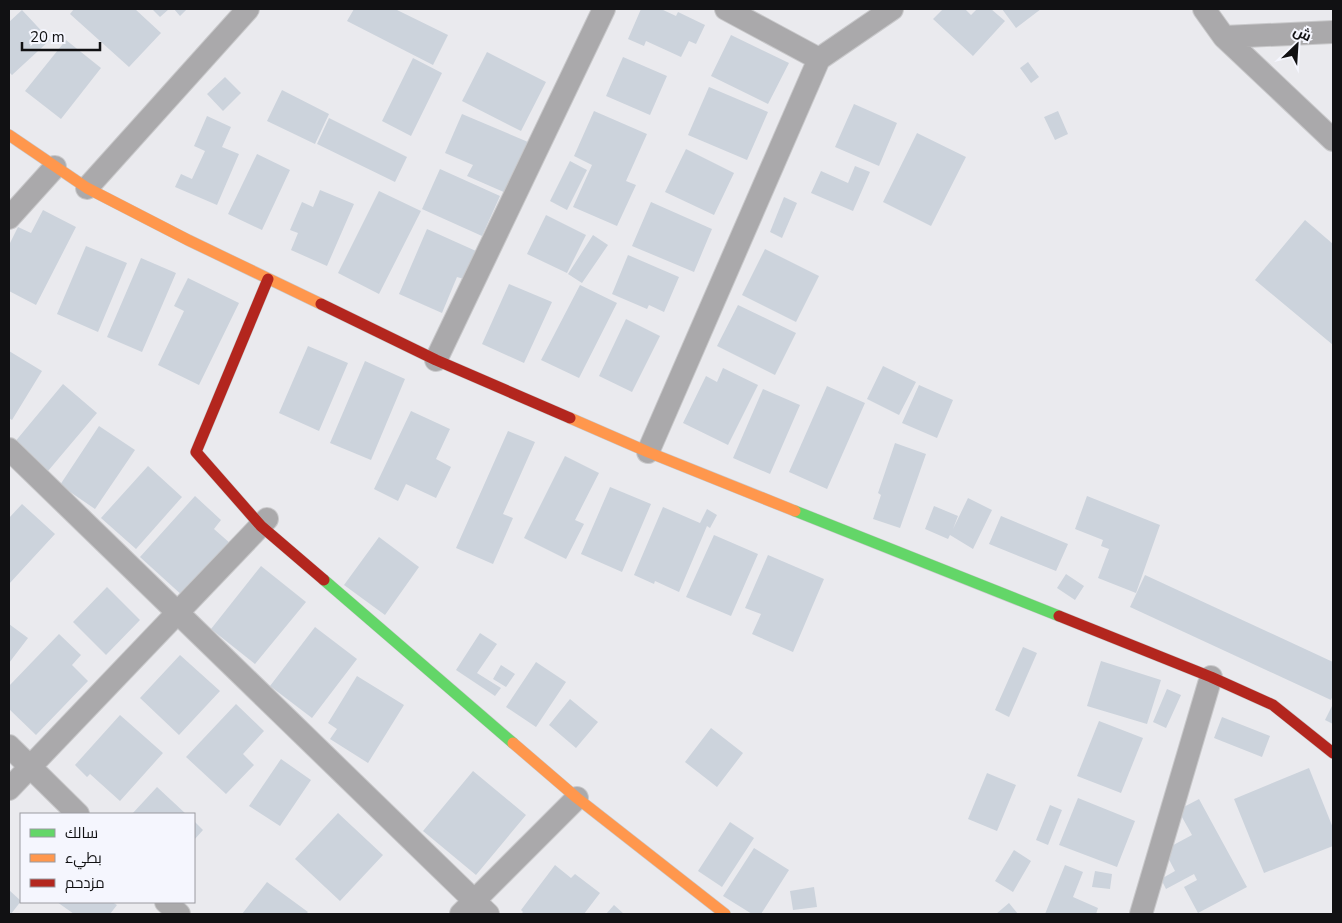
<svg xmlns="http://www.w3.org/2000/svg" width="1342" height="923" font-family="'Nunito Sans',Cairo,sans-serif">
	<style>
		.building { fill: #ccd3dc }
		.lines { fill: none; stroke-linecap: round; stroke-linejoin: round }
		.street-casing { stroke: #c8c8ca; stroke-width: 24 }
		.fast-casing { stroke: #c8c8ca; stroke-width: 12 }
		.slow-casing { stroke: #c8c8ca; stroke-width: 12 }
		.jam-casing { stroke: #c8c8ca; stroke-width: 12 }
		.street { stroke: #aaa9ab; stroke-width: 22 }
		.fast { stroke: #63d668; stroke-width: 11 }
		.slow { stroke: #ff974d; stroke-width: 11 }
		.jam { stroke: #b3261e; stroke-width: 11 }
	</style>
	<rect width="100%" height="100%" fill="#eaeaee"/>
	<!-- building -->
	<path class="building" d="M 74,9 L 135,9 L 161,33 L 129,67 L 70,14 Z
		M 152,9 L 169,9 L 160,17 Z
		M 174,9 L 187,9 L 180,16 Z
		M 354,9 L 395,9 L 448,35 L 433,65 L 347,21 Z
		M 641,9 L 661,9 L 676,16 L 678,12 L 705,25 L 696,44 L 689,41 L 681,57 L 646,41 L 644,46 L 628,39 Z
		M 943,9 L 965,9 L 971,15 L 977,9 L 991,9 L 1005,21 L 973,56 L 933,19 Z
		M 1002,9 L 1041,9 L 1016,28 Z
		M 22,10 L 50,40 L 12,75 L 9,72 L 9,22 Z
		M 731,35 L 789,63 L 768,104 L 711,76 Z
		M 66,40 L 101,68 L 61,119 L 25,91 Z
		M 487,52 L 546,82 L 521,131 L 462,101 Z
		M 623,57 L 667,76 L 650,115 L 606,96 Z
		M 413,58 L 442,73 L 411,136 L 382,121 Z
		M 1028,62 L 1039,77 L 1031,83 L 1020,68 Z
		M 225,77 L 241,93 L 223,111 L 207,94 Z
		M 709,87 L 768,112 L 747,160 L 688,135 Z
		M 282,90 L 329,114 L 315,144 L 267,121 Z
		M 854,104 L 897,123 L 879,166 L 835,147 Z
		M 594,111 L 647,134 L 626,181 L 636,185 L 617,226 L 573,207 L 592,165 L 574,156 Z
		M 1058,111 L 1068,134 L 1055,140 L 1044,117 Z
		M 462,114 L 528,142 L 506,193 L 467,176 L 473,165 L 445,153 Z
		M 207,116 L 231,127 L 222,147 L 239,154 L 217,205 L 175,187 L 181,174 L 192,179 L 205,151 L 194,146 Z
		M 329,118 L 407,157 L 395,182 L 317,144 Z
		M 917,133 L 966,157 L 931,226 L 883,202 Z
		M 686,149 L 734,173 L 714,215 L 665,192 Z
		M 257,154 L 290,170 L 262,230 L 228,214 Z
		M 570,161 L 587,170 L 567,210 L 550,201 Z
		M 855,166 L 870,172 L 853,211 L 811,193 L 821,171 L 848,183 Z
		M 440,169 L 500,196 L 482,236 L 422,209 Z
		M 320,190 L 354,204 L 327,266 L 291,250 L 298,233 L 290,230 L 302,202 L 313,207 Z
		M 379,191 L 421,211 L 379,294 L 338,273 Z
		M 784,197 L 797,203 L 782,238 L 770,232 Z
		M 651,202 L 712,229 L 694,272 L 632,246 Z
		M 43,210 L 76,227 L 36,305 L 9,291 L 9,245 L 18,227 L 31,233 Z
		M 546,215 L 586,235 L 567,273 L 527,254 Z
		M 1305,220 L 1333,244 L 1333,345 L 1255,280 Z
		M 427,229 L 476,251 L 464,279 L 457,277 L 442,313 L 399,294 Z
		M 593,235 L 608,245 L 582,283 L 568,274 Z
		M 86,246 L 127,263 L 98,332 L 57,314 Z
		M 765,249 L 819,276 L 796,322 L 742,295 Z
		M 628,255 L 679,277 L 664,312 L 649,305 L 647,309 L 612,294 Z
		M 141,258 L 176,273 L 142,352 L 107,337 Z
		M 188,278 L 239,303 L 199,385 L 158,365 L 184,311 L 174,306 Z
		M 509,284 L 552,302 L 524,363 L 482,344 Z
		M 580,285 L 617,303 L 579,378 L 541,360 Z
		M 738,305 L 796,333 L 775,375 L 717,346 Z
		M 626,319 L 660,336 L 632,392 L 599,376 Z
		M 308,346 L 348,363 L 319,431 L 279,413 Z
		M 9,351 L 42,371 L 12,420 L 9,418 Z
		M 365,361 L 405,379 L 371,460 L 330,443 Z
		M 883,366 L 916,382 L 899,415 L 867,399 Z
		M 723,368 L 758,385 L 728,445 L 683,423 L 706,376 L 717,382 Z
		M 63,384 L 97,413 L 48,471 L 14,443 Z
		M 919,385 L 953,400 L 937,438 L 902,423 Z
		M 827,386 L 865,403 L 827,489 L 789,472 Z
		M 763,389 L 800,405 L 770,474 L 733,458 Z
		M 411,411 L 450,429 L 436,459 L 451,467 L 436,498 L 406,484 L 398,501 L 374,489 Z
		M 99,426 L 135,450 L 95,509 L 60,485 Z
		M 508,431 L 535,442 L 503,514 L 513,518 L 493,564 L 456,548 Z
		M 895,443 L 926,454 L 900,528 L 873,519 L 881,495 L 878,493 Z
		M 565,456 L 599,473 L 575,520 L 584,524 L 566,559 L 524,538 Z
		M 148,466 L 182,497 L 136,549 L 101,518 Z
		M 610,487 L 651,504 L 622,572 L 581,554 Z
		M 195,496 L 221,520 L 214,529 L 231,544 L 184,597 L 140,557 Z
		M 1087,496 L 1160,525 L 1136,593 L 1098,578 L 1109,549 L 1101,546 L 1103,540 L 1075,529 Z
		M 968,498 L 992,510 L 973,549 L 950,535 L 948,539 L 925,529 L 934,506 L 958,516 L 953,529 Z
		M 22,504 L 55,534 L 9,584 L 9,518 Z
		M 663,507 L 700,523 L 707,509 L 717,515 L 710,528 L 707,526 L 679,592 L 655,581 L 654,584 L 634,575 Z
		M 1001,516 L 1068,544 L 1056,571 L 989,544 Z
		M 714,535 L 758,554 L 731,616 L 686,597 Z
		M 379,537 L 419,567 L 385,615 L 344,585 Z
		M 768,555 L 824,579 L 793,652 L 752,634 L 761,614 L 745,608 Z
		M 261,566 L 306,602 L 255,664 L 211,629 Z
		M 1066,574 L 1084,586 L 1075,600 L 1057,588 Z
		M 1145,575 L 1333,662 L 1333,695 L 1331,700 L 1130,607 Z
		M 107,587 L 140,620 L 106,655 L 73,622 Z
		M 9,624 L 28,638 L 9,663 Z
		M 315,627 L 357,659 L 312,718 L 270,686 Z
		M 480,633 L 497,644 L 477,673 L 501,688 L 495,696 L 456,670 Z
		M 59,634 L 81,655 L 72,665 L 88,681 L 36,735 L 9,709 L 9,686 Z
		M 1023,647 L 1037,653 L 1009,717 L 995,710 Z
		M 180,655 L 220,691 L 179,735 L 140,698 Z
		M 1101,661 L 1161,680 L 1147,724 L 1087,706 Z
		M 536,662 L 566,682 L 536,727 L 506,707 Z
		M 501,665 L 515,674 L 506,687 L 493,679 Z
		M 357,676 L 404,705 L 368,763 L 330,739 L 337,729 L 328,723 Z
		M 1167,689 L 1181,695 L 1166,728 L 1153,722 Z
		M 570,699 L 598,722 L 576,748 L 549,725 Z
		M 236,704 L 264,731 L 243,754 L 254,765 L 226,794 L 186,757 Z
		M 1333,704 L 1333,724 L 1325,720 Z
		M 120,715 L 163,753 L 120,801 L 90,774 L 87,777 L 75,765 Z
		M 1222,717 L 1270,736 L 1262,757 L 1214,738 Z
		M 1099,721 L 1143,738 L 1121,793 L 1077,776 Z
		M 711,728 L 743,753 L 717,787 L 685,762 Z
		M 281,759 L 311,780 L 280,826 L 249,806 Z
		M 1309,768 L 1333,828 L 1333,846 L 1264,873 L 1234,799 Z
		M 473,771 L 526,815 L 476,875 L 423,831 Z
		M 987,773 L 1016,785 L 997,831 L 968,819 Z
		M 157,787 L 186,814 L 132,814 Z
		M 1078,798 L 1135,821 L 1117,867 L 1059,845 Z
		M 1199,799 L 1247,887 L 1198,913 L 1184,887 L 1197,880 L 1194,874 L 1166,889 L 1161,879 L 1175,871 L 1164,850 L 1192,835 L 1178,810 Z
		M 1050,805 L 1062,810 L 1048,845 L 1036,840 Z
		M 338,813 L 383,855 L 340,901 L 295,859 Z
		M 194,821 L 203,830 L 194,840 Z
		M 730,822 L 754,838 L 722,887 L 698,871 Z
		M 754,848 L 789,870 L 761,914 L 752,914 L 723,896 Z
		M 1014,850 L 1031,861 L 1013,892 L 995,881 Z
		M 555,865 L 571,878 L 575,874 L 600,893 L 584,914 L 521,914 L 523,912 L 521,910 Z
		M 1065,865 L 1083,872 L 1073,897 L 1098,908 L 1096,914 L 1045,914 Z
		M 1095,871 L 1112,874 L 1110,889 L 1092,887 Z
		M 267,882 L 308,912 L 306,914 L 242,914 Z
		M 814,887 L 817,907 L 793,910 L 790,891 Z
		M 9,890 L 21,901 L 11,914 L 9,914 Z
		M 57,902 L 112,902 L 117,905 L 110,914 L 74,914 Z
		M 1009,903 L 1018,914 L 996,914 Z
		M 614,905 L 624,914 L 606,914 Z"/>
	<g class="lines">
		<defs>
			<path id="street" d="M 1204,9 L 1224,37 L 1333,32
				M 1224,37 L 1333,140
				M 819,59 L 892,9
				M 87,188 L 248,9
				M 9,218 L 55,167
				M 436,360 L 604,9
				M 9,449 L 488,914
				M 648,452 L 819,59 L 726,9
				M 9,746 L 78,814
				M 9,789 L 267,519
				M 166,902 L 179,914
				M 461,914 L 577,798
				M 1141,914 L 1211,677"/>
			<path id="fast" d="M 795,511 L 1059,616
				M 324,580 L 513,743"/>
			<path id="slow" d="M 9,135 L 87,188 L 188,240 L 321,304
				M 570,418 L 648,452 L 795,511
				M 513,743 L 577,798 L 725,914"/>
			<path id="jam" d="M 268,279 L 196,452 L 261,526 L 324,580
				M 321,304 L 436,360 L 570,418
				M 1059,616 L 1211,677 L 1273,705 L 1333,753"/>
		</defs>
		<!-- street casing -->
		<use href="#street" class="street-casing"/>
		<!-- fast casing -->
		<use href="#fast" class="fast-casing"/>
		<!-- slow casing -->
		<use href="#slow" class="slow-casing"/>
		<!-- jam casing -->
		<use href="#jam" class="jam-casing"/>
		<!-- street -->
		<use href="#street" class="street"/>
		<!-- fast -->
		<use href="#fast" class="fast"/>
		<!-- slow -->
		<use href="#slow" class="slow"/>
		<!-- jam -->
		<use href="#jam" class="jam"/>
	</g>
	<!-- border -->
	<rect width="1342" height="923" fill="none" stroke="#111113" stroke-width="20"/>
	<!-- legend -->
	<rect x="20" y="813" width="175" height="90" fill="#f5f6fe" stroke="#9a9aa0"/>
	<rect x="30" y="829" width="25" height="8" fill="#63d668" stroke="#9a9aa0"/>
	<text x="65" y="838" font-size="15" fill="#111113">سالك</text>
	<rect x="30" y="854" width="25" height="8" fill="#ff974d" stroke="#9a9aa0"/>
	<text x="65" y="863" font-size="15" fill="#111113">بطيء</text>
	<rect x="30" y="879" width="25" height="8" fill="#b3261e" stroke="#9a9aa0"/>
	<text x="65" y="888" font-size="15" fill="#111113">مزدحم</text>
	<!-- north arrow -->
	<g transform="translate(1297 45) rotate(25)" stroke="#f5f6fe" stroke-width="4" paint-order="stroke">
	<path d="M0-4L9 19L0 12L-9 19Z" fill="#111113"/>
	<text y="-8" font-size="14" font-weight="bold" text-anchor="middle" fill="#111113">ش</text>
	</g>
	<!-- scale -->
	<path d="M22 42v8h78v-8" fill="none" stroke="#111113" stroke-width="2.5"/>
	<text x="30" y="42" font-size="15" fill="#111113" stroke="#f5f6fe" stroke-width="4" paint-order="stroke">20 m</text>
</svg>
